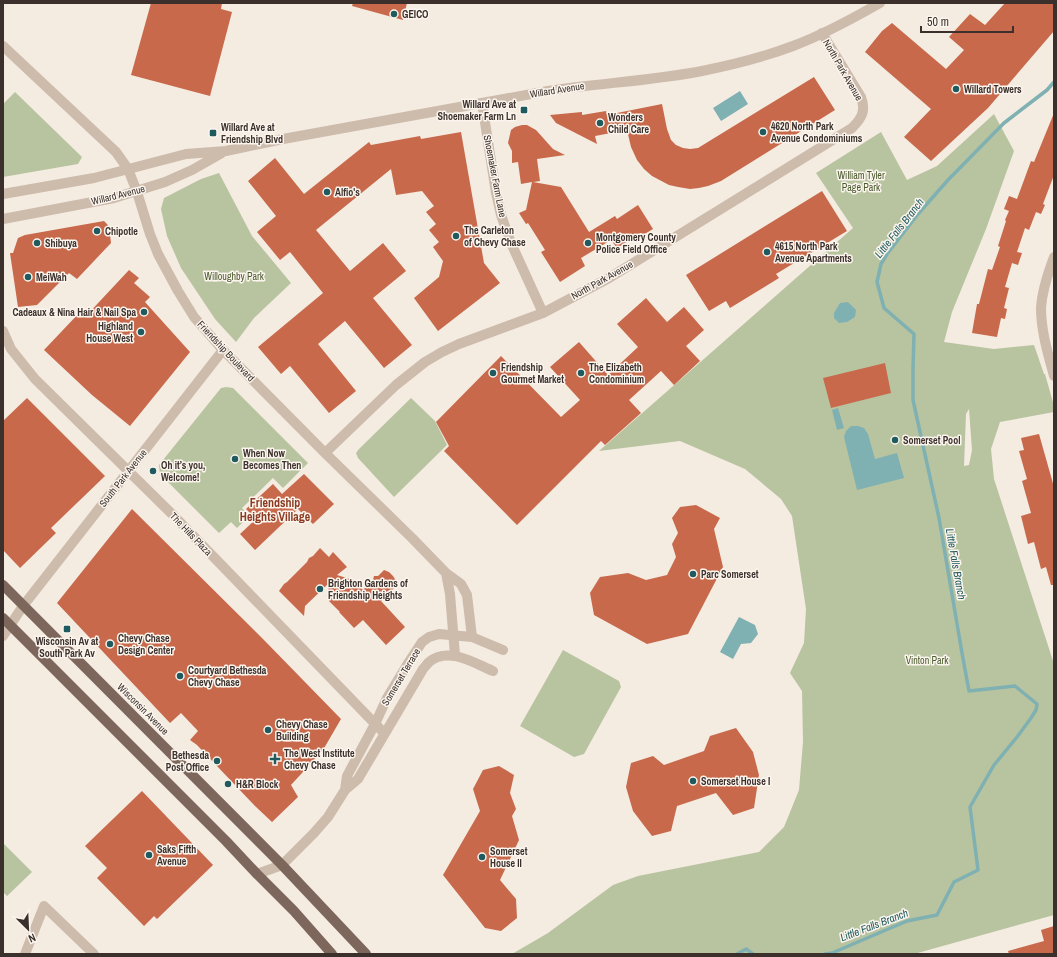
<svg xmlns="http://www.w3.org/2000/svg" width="1057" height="957" font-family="'Archivo Narrow',sans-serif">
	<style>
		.green { fill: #b8c4a0; fill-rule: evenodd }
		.water { fill: #7fb0b2 }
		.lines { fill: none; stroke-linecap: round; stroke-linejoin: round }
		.stream { stroke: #7fb0b2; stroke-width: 3.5 }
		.building { fill: #c8694b }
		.minor { stroke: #cdbbac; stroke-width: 10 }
		.tertiary { stroke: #cdbbac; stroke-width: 10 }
		.primary { stroke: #7d675c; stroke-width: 10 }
		.poi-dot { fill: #1f5a5e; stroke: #fbf5ee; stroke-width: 1.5 }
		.labels { text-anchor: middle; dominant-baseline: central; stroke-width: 3; stroke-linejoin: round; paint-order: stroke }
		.poi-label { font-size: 10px; font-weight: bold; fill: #3b302b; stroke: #fbf5ee; text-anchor: start }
		.street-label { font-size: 10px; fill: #3b302b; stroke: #fbf5ee }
		.park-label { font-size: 10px; fill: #4a5a2e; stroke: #fbf5ee }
		.water-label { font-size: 11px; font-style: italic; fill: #1f5a5e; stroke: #fbf5ee }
		.quarter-label { font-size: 12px; font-weight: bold; fill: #8c3b22; stroke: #fbf5ee }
	</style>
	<rect width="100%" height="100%" fill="#f4ebe1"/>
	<!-- green -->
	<path class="green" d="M 15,92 L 82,157 L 78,164 L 3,177 L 3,104 Z
		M 994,114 L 1014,151 L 986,229 L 952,312 L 944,342 L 994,349 L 1034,345 L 1044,374 L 1045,374 L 1054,406 L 1054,412 L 1000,422 L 991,449 L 994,479 L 1054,664 L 1054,915 L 914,954 L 512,954 L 548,933 L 613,885 L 638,876 L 759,852 L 784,827 L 799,790 L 803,742 L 802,691 L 790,673 L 804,643 L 806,609 L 792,516 L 781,499 L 745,469 L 680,441 L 599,451 L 853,228 L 816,173 L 881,132 L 907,180 L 937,166 ZM 969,409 L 972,450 L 969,465 L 964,466 L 966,414 Z
		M 219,173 L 252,236 L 291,283 L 254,318 L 236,342 L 215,319 L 181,268 L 167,236 L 161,209 L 164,198 L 201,179 Z
		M 226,387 L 233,388 L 308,463 L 283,488 L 273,478 L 242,508 L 249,516 L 237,528 L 231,522 L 219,533 L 160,474 L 159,465 L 221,388 Z
		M 411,398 L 435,421 L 447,445 L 394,497 L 358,458 L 356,453 L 359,449 Z
		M 563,650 L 619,681 L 621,687 L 584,754 L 574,757 L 520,726 Z
		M 3,843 L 32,872 L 7,896 L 3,892 Z"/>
	<!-- water -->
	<path class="water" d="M 740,91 L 748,104 L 721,121 L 713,108 Z
		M 848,302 L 856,310 L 855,317 L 847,322 L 839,323 L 834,318 L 834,313 L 840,303 Z
		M 838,408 L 844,428 L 837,430 L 832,410 Z
		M 851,426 L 858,426 L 864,428 L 868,434 L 875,459 L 897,453 L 904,478 L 857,490 L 844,437 L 846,431 Z
		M 739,617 L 755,625 L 758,634 L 751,643 L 741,644 L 733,659 L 720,652 Z"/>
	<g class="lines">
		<!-- stream -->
		<path class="stream" d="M 737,954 L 746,949 L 753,954
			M 825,954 L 832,953 L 907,921 L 937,915 L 954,882 L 978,870 L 970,807 L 994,765 L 1017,737 L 1031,718 L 1036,710 L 1037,704 L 1015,686 L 969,691 L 962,653 L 939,518 L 913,400 L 913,368 L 914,334 L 884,308 L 877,282 L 881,264 L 887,254 L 918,214 L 948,180 L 1004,123 L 1047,90 L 1054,82"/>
	</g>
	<!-- building -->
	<path class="building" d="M 151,3 L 222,3 L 221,9 L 232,12 L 210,96 L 131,75 Z
		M 353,3 L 407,3 L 403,20 L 352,6 Z
		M 1005,3 L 1054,3 L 1054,31 L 988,108 L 931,161 L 904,137 L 931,109 L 865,52 L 882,31 L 892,23 L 946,69 L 964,50 L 949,37 L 970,14 L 985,25 Z
		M 814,77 L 835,110 L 721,181 L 708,186 L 699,188 L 690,189 L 678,187 L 669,185 L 652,176 L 644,169 L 637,160 L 631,147 L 627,130 L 595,136 L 597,144 L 556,123 L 550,115 L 582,112 L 582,115 L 606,111 L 607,115 L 662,104 L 667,129 L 671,140 L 676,145 L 683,148 L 690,149 L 698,148 Z
		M 1054,113 L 1054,175 L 1043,204 L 1045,205 L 1041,214 L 1036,212 L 1029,230 L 1025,228 L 1017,252 L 1022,253 L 1018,265 L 1012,263 L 1005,287 L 1009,288 L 1004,308 L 1007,309 L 1005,319 L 1001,318 L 997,337 L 972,333 L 977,304 L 979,304 L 988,269 L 992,270 L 1000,247 L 998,246 L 1006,221 L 1005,220 L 1009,211 L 1004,209 L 1009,196 L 1017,199 L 1031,161 L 1034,162 Z
		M 522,125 L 527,125 L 536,130 L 553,149 L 565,155 L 537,159 L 540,181 L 533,182 L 561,187 L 589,232 L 615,216 L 617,219 L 638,205 L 653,229 L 643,235 L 641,233 L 617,248 L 611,240 L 581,258 L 585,266 L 560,282 L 541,252 L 545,250 L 528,223 L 526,224 L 519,213 L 526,210 L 532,182 L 521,184 L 518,162 L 512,163 L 512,151 L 508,143 L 511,130 L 515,127 Z
		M 461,132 L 484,263 L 500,283 L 438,331 L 414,298 L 439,277 L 443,261 L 433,247 L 439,242 L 429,230 L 436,224 L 426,212 L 434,206 L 422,191 L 396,195 L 391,169 L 316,230 L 350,271 L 383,243 L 406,271 L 373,298 L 412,345 L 384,368 L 345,321 L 318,344 L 356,391 L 329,413 L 290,366 L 281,374 L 258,347 L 323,293 L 290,252 L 280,260 L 257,232 L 276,216 L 248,181 L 275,158 L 304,194 L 369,142 L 371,145 L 420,136 L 421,139 Z
		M 822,191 L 847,231 L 776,274 L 779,278 L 730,308 L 726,301 L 709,311 L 686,275 Z
		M 104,221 L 107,224 L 109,227 L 111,243 L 77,279 L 69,273 L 37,305 L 18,307 L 10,253 L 13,253 L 18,238 L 25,235 Z
		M 129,270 L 139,278 L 134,283 L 150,297 L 145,302 L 190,352 L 130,426 L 92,395 L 44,350 L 81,311 L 86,316 Z
		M 646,298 L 667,322 L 684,307 L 704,330 L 686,346 L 700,361 L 674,385 L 661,371 L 629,400 L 641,413 L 605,445 L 601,441 L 517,525 L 444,451 L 449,446 L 436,422 L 501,356 L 561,417 L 580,400 L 550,367 L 579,342 L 608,375 L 638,347 L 617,324 Z
		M 885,363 L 891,393 L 831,408 L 823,378 Z
		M 27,398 L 105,476 L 51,528 L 56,533 L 20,568 L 3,550 L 3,421 Z
		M 1039,434 L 1054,487 L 1054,585 L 1051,585 L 1046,567 L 1041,569 L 1034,542 L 1028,544 L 1021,516 L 1031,513 L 1022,481 L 1027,479 L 1019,451 L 1024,450 L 1021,438 Z
		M 304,474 L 334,504 L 313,524 L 298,509 L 255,550 L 240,534 L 256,519 L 246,509 L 273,484 L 282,494 Z
		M 696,505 L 720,518 L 714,529 L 723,567 L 688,634 L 647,644 L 594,615 L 590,593 L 600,577 L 628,573 L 646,580 L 667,575 L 676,557 L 672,544 L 678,533 L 672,518 L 680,507 Z
		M 132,509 L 263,639 L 341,719 L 323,750 L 291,785 L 298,797 L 272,822 L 255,806 L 197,745 L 190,740 L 198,731 L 181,713 L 170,723 L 57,603 Z
		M 320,548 L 329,557 L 333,552 L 347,567 L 337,575 L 353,580 L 363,590 L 373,580 L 374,576 L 378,576 L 384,570 L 389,572 L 393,576 L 398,584 L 381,601 L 405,627 L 386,645 L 363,620 L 354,628 L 339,612 L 340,612 L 329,601 L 328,584 L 305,606 L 304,616 L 279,591 L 284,584 L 287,582 L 307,562 L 309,558 L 313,556 Z
		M 736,728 L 753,752 L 759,775 L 754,808 L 733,815 L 716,793 L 677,806 L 671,831 L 652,836 L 633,811 L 626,787 L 631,763 L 653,756 L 664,765 L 704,751 L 710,736 Z
		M 499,766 L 514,775 L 510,793 L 516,809 L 512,816 L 519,840 L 500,880 L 516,899 L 517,918 L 501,931 L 485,928 L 443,875 L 480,811 L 473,789 L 483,770 Z
		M 142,791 L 213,865 L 157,919 L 154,916 L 144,926 L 97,878 L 107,868 L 85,846 Z
		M 1054,926 L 1054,954 L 1009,954 L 1008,951 L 1044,941 L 1041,930 Z"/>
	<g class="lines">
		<!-- minor -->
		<path class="minor" d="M 482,103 L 496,193 L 501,215 L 511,243 L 543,313
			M 137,192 L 150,234 L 158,254 L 178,291 L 194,317 L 223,350 L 325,453 L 412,538 L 446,573 L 461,584 L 467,595 L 472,637
			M 1054,257 C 1048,273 1042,291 1041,308 C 1041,331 1048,354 1054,376
			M 3,331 L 11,349 L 35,379 L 174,516 L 384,733
			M 325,453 L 396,385 L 425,362 L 442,352 L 459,344 L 543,313 L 609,278 L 852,128 C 862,118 866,111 861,97 L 822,33
			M 446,573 L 450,594 L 455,655
			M 3,636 L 23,606 L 223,350
			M 345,790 L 347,776 L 375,724 L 387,698 L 407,665 L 422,642 L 429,637 L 439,634 L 472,637 L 503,650
			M 257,874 L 282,865 L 314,833 L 328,817 L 345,790 L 358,779 L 423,669 C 425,667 427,664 429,662 C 448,646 474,663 493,671
			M 25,954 L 44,906 L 94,954"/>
		<!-- tertiary -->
		<path class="tertiary" d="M 3,46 L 116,152 L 128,169 L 137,192
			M 3,194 L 94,178 L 186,154 L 226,151 L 283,139 L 548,91 C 599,83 651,81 702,71 C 732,65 764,57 793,46 C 823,35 852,19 880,3
			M 3,219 L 114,198 L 165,182 L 192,170 L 222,153"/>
		<!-- primary -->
		<path class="primary" d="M 3,585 L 282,865 L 366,954
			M 3,618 L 226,841 L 257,874 L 294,911 L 332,954"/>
	</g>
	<!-- markers -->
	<g class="poi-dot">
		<circle cx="394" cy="14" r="4"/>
		<circle cx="956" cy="89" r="4"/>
		<rect x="520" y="106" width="8" height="8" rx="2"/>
		<circle cx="600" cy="123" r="4"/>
		<circle cx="763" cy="132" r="4"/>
		<rect x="209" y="129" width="8" height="8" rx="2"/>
		<circle cx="327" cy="192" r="4"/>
		<circle cx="97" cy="231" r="4"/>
		<circle cx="456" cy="236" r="4"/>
		<circle cx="37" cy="243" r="4"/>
		<circle cx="588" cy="243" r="4"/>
		<circle cx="767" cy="252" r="4"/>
		<circle cx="28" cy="277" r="4"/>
		<circle cx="144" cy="312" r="4"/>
		<circle cx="141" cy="332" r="4"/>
		<circle cx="493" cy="373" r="4"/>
		<circle cx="581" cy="373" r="4"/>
		<circle cx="895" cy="440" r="4"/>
		<circle cx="235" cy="459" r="4"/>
		<circle cx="153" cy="471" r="4"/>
		<circle cx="693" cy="574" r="4"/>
		<circle cx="320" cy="589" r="4"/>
		<rect x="63" y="625" width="8" height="8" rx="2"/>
		<circle cx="110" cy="644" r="4"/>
		<circle cx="180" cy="676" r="4"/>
		<circle cx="268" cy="730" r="4"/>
		<path d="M273 753h4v4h4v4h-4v4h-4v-4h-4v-4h4z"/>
		<circle cx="217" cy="761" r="4"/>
		<circle cx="693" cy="781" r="4"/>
		<circle cx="228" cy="784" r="4"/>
		<circle cx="149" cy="855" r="4"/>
		<circle cx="482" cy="857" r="4"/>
	</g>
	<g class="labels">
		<!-- poi labels -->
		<g class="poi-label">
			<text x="402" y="14">GEICO</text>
			<text x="964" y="89">Willard Towers</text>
			<text x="516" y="104" text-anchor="end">Willard Ave at<tspan x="516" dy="12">Shoemaker Farm Ln</tspan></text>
			<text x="608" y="117">Wonders<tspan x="608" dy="12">Child Care</tspan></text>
			<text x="771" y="126">4620 North Park<tspan x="771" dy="12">Avenue Condominiums</tspan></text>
			<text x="221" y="127">Willard Ave at<tspan x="221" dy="12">Friendship Blvd</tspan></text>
			<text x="335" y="192">Alfio's</text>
			<text x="464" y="230">The Carleton<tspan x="464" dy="12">of Chevy Chase</tspan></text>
			<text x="105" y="231">Chipotle</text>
			<text x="596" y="237">Montgomery County<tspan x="596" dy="12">Police Field Office</tspan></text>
			<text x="45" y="243">Shibuya</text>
			<text x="775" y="246">4615 North Park<tspan x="775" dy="12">Avenue Apartments</tspan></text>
			<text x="36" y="277">MeiWah</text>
			<text x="136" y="312" text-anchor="end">Cadeaux &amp; Nina Hair &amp; Nail Spa</text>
			<text x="133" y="326" text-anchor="end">Highland<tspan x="133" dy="12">House West</tspan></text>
			<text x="501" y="367">Friendship<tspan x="501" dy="12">Gourmet Market</tspan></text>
			<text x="589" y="367">The Elizabeth<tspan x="589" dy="12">Condominium</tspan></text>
			<text x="903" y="440">Somerset Pool</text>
			<text x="243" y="453">When Now<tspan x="243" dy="12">Becomes Then</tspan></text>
			<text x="161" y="465">Oh it’s you,<tspan x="161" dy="12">Welcome!</tspan></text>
			<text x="701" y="574">Parc Somerset</text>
			<text x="328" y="583">Brighton Gardens of<tspan x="328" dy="12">Friendship Heights</tspan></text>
			<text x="118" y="638">Chevy Chase<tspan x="118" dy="12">Design Center</tspan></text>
			<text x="67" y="641" text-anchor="middle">Wisconsin Av at<tspan x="67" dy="12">South Park Av</tspan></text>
			<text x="188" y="670">Courtyard Bethesda<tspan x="188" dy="12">Chevy Chase</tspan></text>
			<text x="276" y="724">Chevy Chase<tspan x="276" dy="12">Building</tspan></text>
			<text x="284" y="753">The West Institute<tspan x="284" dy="12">Chevy Chase</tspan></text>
			<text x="209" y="755" text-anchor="end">Bethesda<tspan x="209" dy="12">Post Office</tspan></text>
			<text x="701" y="781">Somerset House I</text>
			<text x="236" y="784">H&amp;R Block</text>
			<text x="157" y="849">Saks Fifth<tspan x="157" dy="12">Avenue</tspan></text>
			<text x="490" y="851">Somerset<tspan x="490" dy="12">House II</tspan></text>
		</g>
		<!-- street labels -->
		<g class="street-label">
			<text transform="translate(843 70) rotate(60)">North Park Avenue</text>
			<text transform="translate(557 90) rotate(-9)">Willard Avenue</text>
			<text transform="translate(495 176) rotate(79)">Shoemaker Farm Lane</text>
			<text transform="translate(118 195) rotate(-14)">Willard Avenue</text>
			<text transform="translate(602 280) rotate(-29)">North Park Avenue</text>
			<text transform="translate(226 351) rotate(47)">Friendship Boulevard</text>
			<text transform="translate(123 478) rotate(-52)">South Park Avenue</text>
			<text transform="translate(191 534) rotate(46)">The Hills Plaza</text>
			<text transform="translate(401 677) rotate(-59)">Somerset Terrace</text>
			<text transform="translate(143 709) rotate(45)">Wisconsin Avenue</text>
		</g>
		<!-- park labels -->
		<g class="park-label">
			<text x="861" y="175">William Tyler<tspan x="861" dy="12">Page Park</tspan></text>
			<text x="234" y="276">Willoughby Park</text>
			<text x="927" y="660">Vinton Park</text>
		</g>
		<!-- water labels -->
		<g class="water-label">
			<text transform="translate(899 228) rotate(-52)">Little Falls Branch</text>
			<text transform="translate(956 564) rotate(80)">Little Falls Branch</text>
			<text transform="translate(874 925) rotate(-21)">Little Falls Branch</text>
		</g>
		<!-- quarter labels -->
		<g class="quarter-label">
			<text x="275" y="503">Friendship<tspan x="275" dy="14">Heights Village</tspan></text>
		</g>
	</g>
	<!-- border -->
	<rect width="1057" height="957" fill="none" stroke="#3b302b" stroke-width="8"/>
	<!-- north arrow -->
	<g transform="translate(28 929) rotate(156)" stroke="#fbf5ee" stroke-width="3" paint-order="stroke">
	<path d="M0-3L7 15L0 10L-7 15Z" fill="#3b302b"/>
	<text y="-6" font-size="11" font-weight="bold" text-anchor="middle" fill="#3b302b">N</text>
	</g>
	<!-- scale -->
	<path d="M921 26v6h92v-6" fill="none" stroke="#3b302b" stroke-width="2"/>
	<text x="927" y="26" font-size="12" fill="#3b302b" stroke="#fbf5ee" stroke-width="3" paint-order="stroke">50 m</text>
</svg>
